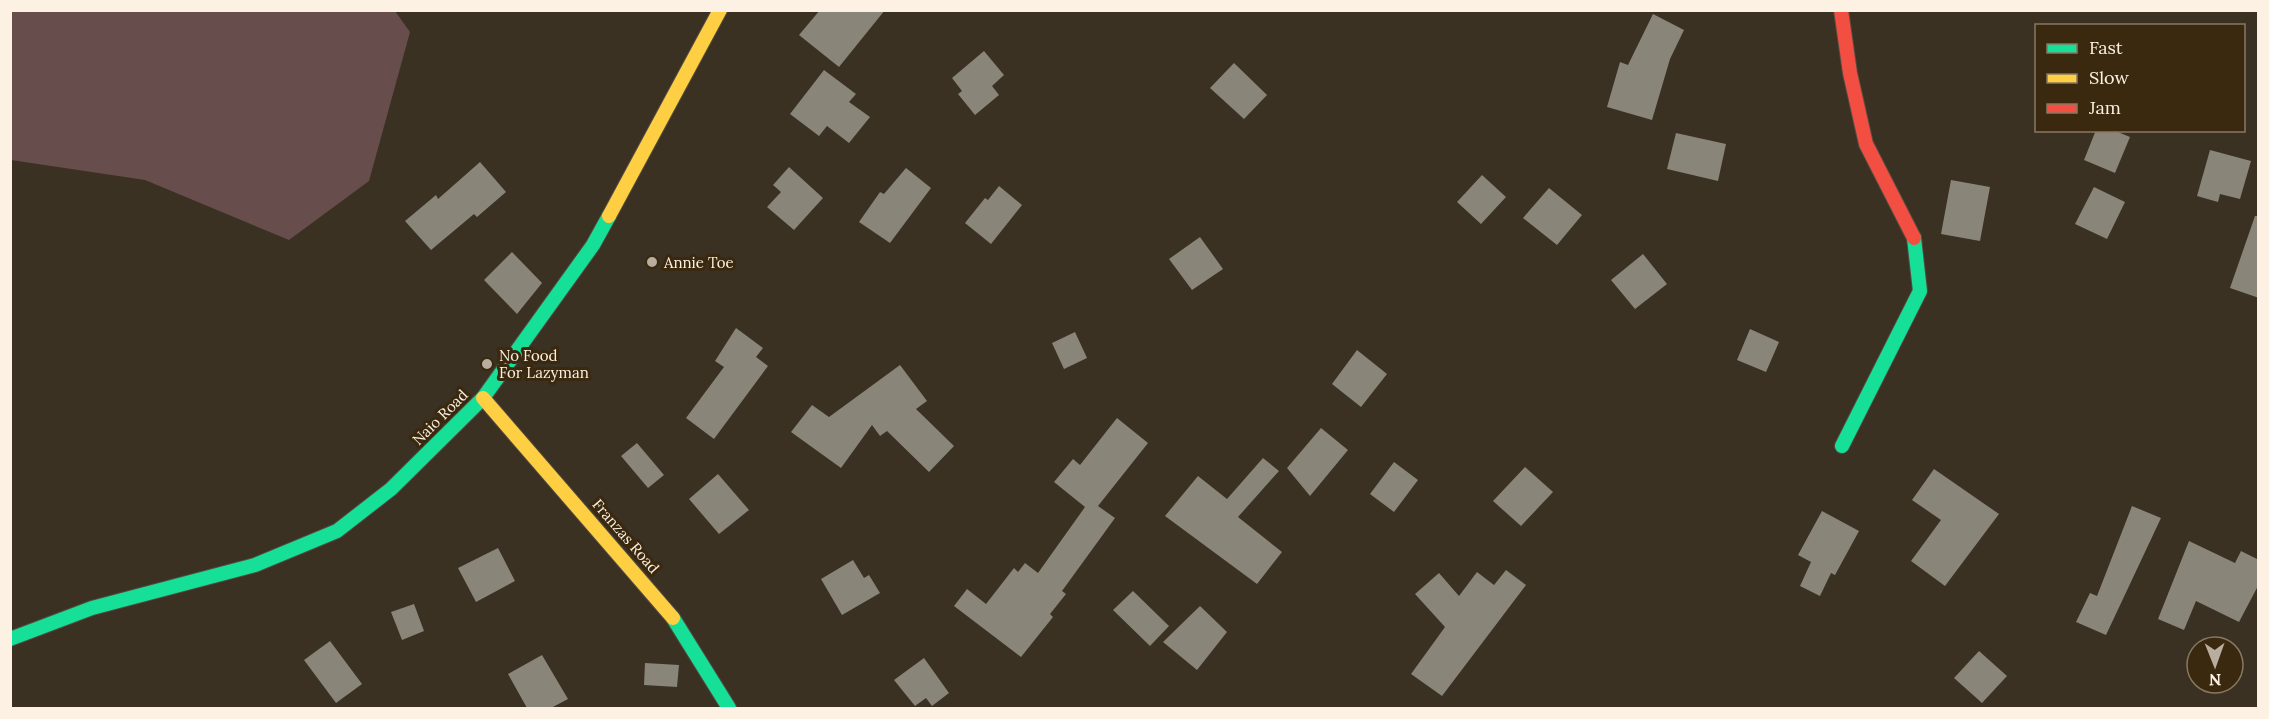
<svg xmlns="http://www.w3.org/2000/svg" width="2269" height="719" font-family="Lora,serif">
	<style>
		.green { fill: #674d4c }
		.building { fill: #898579 }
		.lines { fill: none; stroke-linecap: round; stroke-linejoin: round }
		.fast-casing { stroke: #544c40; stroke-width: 16 }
		.slow-casing { stroke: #544c40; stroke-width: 16 }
		.jam-casing { stroke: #544c40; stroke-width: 16 }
		.fast { stroke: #16e098; stroke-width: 14 }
		.slow { stroke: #ffcf43; stroke-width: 14 }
		.jam { stroke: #f24e42; stroke-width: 14 }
		.poi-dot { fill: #b8ae9f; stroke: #3a280f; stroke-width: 2 }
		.labels { text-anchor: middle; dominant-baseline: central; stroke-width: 6; stroke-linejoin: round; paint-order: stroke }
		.poi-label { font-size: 15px; fill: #fcf1e2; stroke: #3a280f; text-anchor: start }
		.street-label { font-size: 15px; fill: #fcf1e2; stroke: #3a280f }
	</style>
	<rect width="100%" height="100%" fill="#3a3123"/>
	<!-- green -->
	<path class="green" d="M 10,11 L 395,11 L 410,32 L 369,181 L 289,240 L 145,180 L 11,160 Z"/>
	<!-- building -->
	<path class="building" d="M 820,10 L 885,10 L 839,67 L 799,35 Z
		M 1653,14 L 1684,30 L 1670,59 L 1652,120 L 1607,107 L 1620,62 L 1628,65 Z
		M 984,51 L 1004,75 L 992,86 L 999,95 L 975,115 L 958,94 L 962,91 L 952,78 Z
		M 1234,63 L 1267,95 L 1244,119 L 1210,88 Z
		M 824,70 L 856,94 L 849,102 L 870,117 L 849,143 L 827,126 L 819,136 L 790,114 Z
		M 2096,130 L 2113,130 L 2130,137 L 2115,173 L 2084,160 Z
		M 1676,133 L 1726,144 L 1718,181 L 1667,169 Z
		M 2210,150 L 2251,161 L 2240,199 L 2220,194 L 2218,202 L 2197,196 Z
		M 480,162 L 506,192 L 477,217 L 474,214 L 431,250 L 405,221 L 436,195 L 438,199 Z
		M 789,167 L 823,198 L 794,230 L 767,207 L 781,192 L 773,185 Z
		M 906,168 L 931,188 L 890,243 L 859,222 L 880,192 L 884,194 Z
		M 1482,175 L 1506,197 L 1481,224 L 1457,202 Z
		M 1951,180 L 1990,187 L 1980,241 L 1941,234 Z
		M 999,186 L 1022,205 L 991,244 L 965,223 L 985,198 L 988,200 Z
		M 2094,187 L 2125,202 L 2107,239 L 2075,224 Z
		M 1549,188 L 1582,215 L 1557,245 L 1523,218 Z
		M 2255,216 L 2259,216 L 2259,298 L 2230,288 Z
		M 1200,237 L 1223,269 L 1192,290 L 1169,259 Z
		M 512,252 L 542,283 L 517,314 L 484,280 Z
		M 1643,254 L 1667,284 L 1635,309 L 1611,280 Z
		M 736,328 L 763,348 L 756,357 L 768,366 L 714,439 L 686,418 L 724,367 L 715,361 Z
		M 1750,329 L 1779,342 L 1766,372 L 1737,360 Z
		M 1075,332 L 1087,358 L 1064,369 L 1052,343 Z
		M 1357,350 L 1387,374 L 1361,407 L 1332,384 Z
		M 900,365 L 927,401 L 916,409 L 954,446 L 929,472 L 887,431 L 880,436 L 872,425 L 841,468 L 791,432 L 812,405 L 829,417 Z
		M 1117,418 L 1148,443 L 1098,506 L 1115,518 L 1062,591 L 1066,594 L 1050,614 L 1053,617 L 1021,657 L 954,606 L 967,589 L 986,604 L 1014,568 L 1018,572 L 1025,563 L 1038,573 L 1085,507 L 1054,482 L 1073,459 L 1080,465 Z
		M 1321,428 L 1348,450 L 1310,496 L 1287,468 Z
		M 637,443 L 664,475 L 648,488 L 621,456 Z
		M 1263,458 L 1279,471 L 1238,517 L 1282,552 L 1257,584 L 1165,516 L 1198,476 L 1227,499 Z
		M 1394,462 L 1418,480 L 1394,512 L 1370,494 Z
		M 1525,467 L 1553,492 L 1521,526 L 1493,501 Z
		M 1934,469 L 1999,514 L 1945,586 L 1911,561 L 1941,520 L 1912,500 Z
		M 718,474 L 749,510 L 719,534 L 689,499 Z
		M 2132,506 L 2161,518 L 2106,635 L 2076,622 L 2090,593 L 2097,596 Z
		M 1822,511 L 1859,531 L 1835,575 L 1831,573 L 1820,596 L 1800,586 L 1811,562 L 1798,555 Z
		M 2189,541 L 2235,563 L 2241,551 L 2259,560 L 2259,584 L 2239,622 L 2196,601 L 2184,630 L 2158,619 Z
		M 498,548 L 515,581 L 476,602 L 458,568 Z
		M 853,560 L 864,578 L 869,575 L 880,593 L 842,615 L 821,579 Z
		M 1506,570 L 1526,585 L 1442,696 L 1411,674 L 1445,627 L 1415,594 L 1439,573 L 1459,596 L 1477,572 L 1494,585 Z
		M 1133,591 L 1169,626 L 1150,646 L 1113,610 Z
		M 414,604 L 424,631 L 402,640 L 391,612 Z
		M 1200,606 L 1227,632 L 1197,670 L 1163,642 Z
		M 330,641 L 362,684 L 336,703 L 304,660 Z
		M 1979,651 L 2007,676 L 1982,703 L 1954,678 Z
		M 542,655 L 568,699 L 551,708 L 527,708 L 508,674 Z
		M 924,658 L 949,693 L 932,706 L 926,698 L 915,706 L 894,680 Z
		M 645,663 L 679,665 L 677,687 L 644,685 Z"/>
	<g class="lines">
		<defs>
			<path id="fast" d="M 1842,446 L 1920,291 L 1914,238
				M 673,618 L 729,708
				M 10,639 L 92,608 L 255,565 L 337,531 L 391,489 L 483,398 L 593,245 L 609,216"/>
			<path id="slow" d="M 609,216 L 720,10
				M 483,398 L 673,618"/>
			<path id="jam" d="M 1841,10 L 1850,73 L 1866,144 L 1914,238"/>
		</defs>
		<!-- fast casing -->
		<use href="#fast" class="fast-casing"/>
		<!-- slow casing -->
		<use href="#slow" class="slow-casing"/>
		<!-- jam casing -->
		<use href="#jam" class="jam-casing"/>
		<!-- fast -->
		<use href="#fast" class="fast"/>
		<!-- slow -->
		<use href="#slow" class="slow"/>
		<!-- jam -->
		<use href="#jam" class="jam"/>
	</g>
	<!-- markers -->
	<g class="poi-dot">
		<circle cx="652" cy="262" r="6"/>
		<circle cx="487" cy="364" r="6"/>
	</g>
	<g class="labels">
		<!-- poi labels -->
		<g class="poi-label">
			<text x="664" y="262">Annie Toe</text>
			<text x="499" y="355">No Food<tspan x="499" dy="17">For Lazyman</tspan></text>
		</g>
		<!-- street labels -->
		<g class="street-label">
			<text transform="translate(440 417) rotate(-45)">Naio Road</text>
			<text transform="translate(626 536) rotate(49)">Franzas Road</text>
		</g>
	</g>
	<!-- border -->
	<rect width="2269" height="719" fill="none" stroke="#fcf1e2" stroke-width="24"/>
	<!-- legend -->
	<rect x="2035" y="24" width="210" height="108" fill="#3a280f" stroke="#887863" stroke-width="1.5"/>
	<rect x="2047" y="44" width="30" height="9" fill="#16e098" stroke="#887863" stroke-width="1.5"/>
	<text x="2089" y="54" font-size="18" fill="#fcf1e2">Fast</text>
	<rect x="2047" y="74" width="30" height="9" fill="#ffcf43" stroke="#887863" stroke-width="1.5"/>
	<text x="2089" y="84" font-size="18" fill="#fcf1e2">Slow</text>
	<rect x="2047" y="104" width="30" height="9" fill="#f24e42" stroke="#887863" stroke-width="1.5"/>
	<text x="2089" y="114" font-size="18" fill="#fcf1e2">Jam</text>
	<!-- north arrow -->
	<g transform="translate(2215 665) rotate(179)"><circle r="28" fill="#3a280f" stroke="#887863" stroke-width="1.5"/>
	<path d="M0-4.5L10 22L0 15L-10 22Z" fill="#b8ae9f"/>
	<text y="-9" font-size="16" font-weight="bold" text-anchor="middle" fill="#fcf1e2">N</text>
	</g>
</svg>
